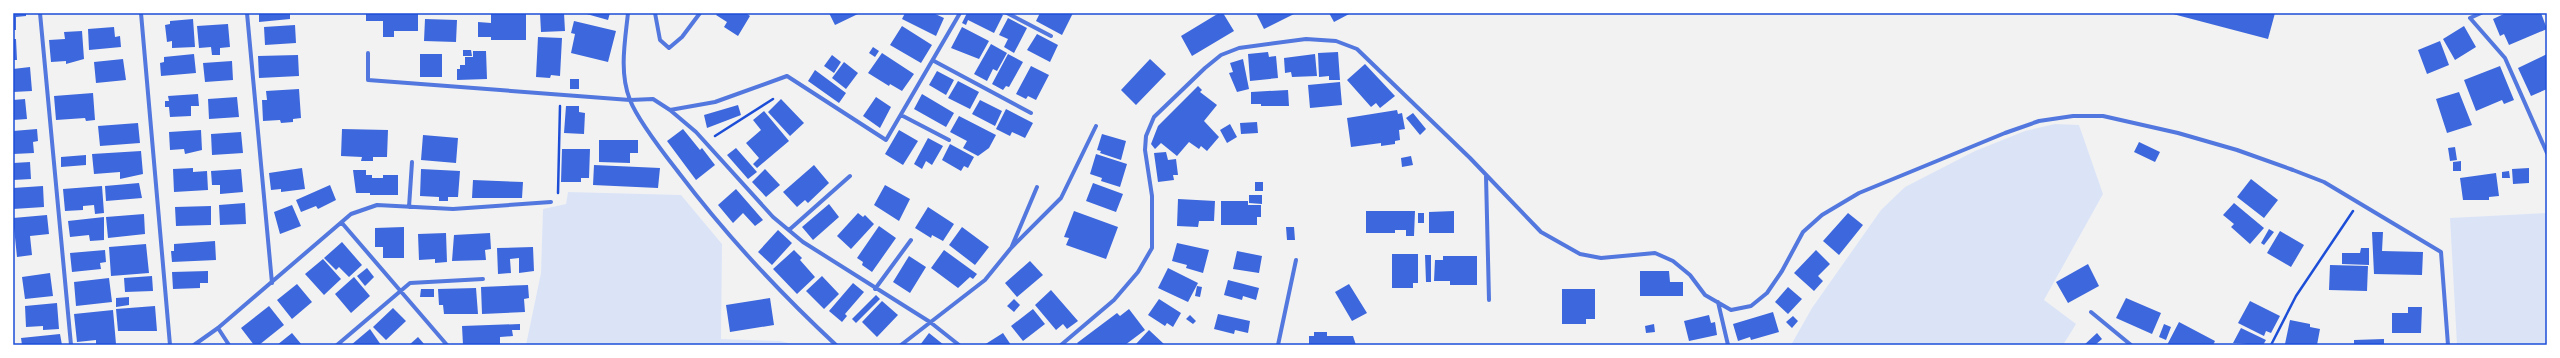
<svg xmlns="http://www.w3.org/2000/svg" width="2560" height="358" font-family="Poppins,sans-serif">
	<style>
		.green { fill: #dbe4f7 }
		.building { fill: #3d67dc }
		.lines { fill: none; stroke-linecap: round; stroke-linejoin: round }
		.path { stroke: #1d4ed8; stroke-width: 2.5 }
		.minor { stroke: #5277de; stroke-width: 4 }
		.neatline { fill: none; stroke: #1d4ed8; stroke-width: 1.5 }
	</style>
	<rect width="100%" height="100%" fill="#f2f2f2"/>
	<!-- green -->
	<path class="green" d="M 2055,124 L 2079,125 L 2103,194 L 2044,300 L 2076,324 L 2063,345 L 1791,345 L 1812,308 L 1881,210 L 1905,187 L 1975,151 L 2025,131 Z
		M 568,192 L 681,195 L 722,244 L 721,339 L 780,341 L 797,345 L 526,345 L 541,273 L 543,209 L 566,204 Z
		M 2547,213 L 2547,345 L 2457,345 L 2450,218 Z"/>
	<!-- building -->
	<path class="building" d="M 13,13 L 26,13 L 26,16 L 16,17 L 16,30 L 13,30 Z
		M 259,13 L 290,13 L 290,19 L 259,22 Z
		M 366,13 L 418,13 L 418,31 L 394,31 L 394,37 L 383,37 L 383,21 L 366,21 Z
		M 491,13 L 526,13 L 526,40 L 491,40 L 491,37 L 478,37 L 478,22 L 491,23 Z
		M 540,13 L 564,13 L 565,31 L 541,32 Z
		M 583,13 L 610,13 L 608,20 Z
		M 718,13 L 746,13 L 750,16 L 738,36 L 724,27 L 727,22 L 716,15 Z
		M 829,13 L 860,13 L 835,25 Z
		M 905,13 L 933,13 L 944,18 L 936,36 L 902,19 Z
		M 967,13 L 999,13 L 1003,15 L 994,33 L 968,20 L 966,25 L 962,23 Z
		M 1040,13 L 1073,13 L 1062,35 L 1036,21 Z
		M 1219,13 L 1223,13 L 1234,31 L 1192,56 L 1181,36 Z
		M 1256,13 L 1296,13 L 1264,29 Z
		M 1329,13 L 1351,13 L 1334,22 Z
		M 2169,13 L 2275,13 L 2268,39 Z
		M 2506,13 L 2541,13 L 2547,29 L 2509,45 L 2504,34 L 2500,36 L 2493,19 Z
		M 1008,18 L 1027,28 L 1014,53 L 1004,47 L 1008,39 L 999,35 Z
		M 193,19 L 195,47 L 172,48 L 172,41 L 167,42 L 165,25 L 170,24 L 170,21 Z
		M 425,19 L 457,20 L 456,42 L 424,41 Z
		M 574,21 L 616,31 L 608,62 L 571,53 L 575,34 L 571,33 Z
		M 228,24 L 230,47 L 220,48 L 220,55 L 212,55 L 211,47 L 199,48 L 197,26 Z
		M 295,25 L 296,43 L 265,45 L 264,27 Z
		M 902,26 L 932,45 L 921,63 L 890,45 Z
		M 2464,26 L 2476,47 L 2455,60 L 2443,39 Z
		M 114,27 L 115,37 L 120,36 L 121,47 L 89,50 L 88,29 Z
		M 962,27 L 989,41 L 979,59 L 951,48 Z
		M 82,31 L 84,59 L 66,64 L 66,61 L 51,62 L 49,40 L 65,39 L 64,32 Z
		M 1037,34 L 1058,45 L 1050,62 L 1027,50 Z
		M 538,37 L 562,38 L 560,76 L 551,75 L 550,78 L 536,77 Z
		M 13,39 L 16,39 L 17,60 L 13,60 Z
		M 2440,41 L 2449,65 L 2427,74 L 2418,50 Z
		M 991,44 L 1007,53 L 997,71 L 993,69 L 987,81 L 974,74 Z
		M 873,47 L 879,51 L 875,57 L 869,53 Z
		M 463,50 L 471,50 L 472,56 L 463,56 Z
		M 473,51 L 486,51 L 487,79 L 457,80 L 457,69 L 460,69 L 460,65 L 465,65 L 465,57 L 473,57 Z
		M 1268,52 L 1269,57 L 1276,56 L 1278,78 L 1250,81 L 1248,54 Z
		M 1338,52 L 1340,80 L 1329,80 L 1329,76 L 1319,77 L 1318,53 Z
		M 882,53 L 914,74 L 902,91 L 890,84 L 889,86 L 868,73 Z
		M 194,54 L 196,73 L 161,76 L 160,63 L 164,62 L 164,57 Z
		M 420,54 L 442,54 L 442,77 L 420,77 Z
		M 1008,54 L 1023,62 L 1009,87 L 1006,86 L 1003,90 L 992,84 Z
		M 1315,54 L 1317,76 L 1292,77 L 1291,72 L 1285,73 L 1284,58 Z
		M 2547,54 L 2547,89 L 2531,96 L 2518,68 Z
		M 298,55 L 299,76 L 259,78 L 258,56 Z
		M 832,55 L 841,62 L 834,73 L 824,66 Z
		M 123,59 L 126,80 L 96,83 L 94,62 Z
		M 1150,59 L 1166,74 L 1136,105 L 1121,90 Z
		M 1243,59 L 1249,89 L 1237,92 L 1229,73 L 1233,72 L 1230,63 Z
		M 232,61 L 233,80 L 205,82 L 203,63 Z
		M 844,62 L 858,73 L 846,89 L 832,78 Z
		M 1365,64 L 1395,96 L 1380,108 L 1376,103 L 1371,107 L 1347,80 Z
		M 1031,66 L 1049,75 L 1036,100 L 1028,96 L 1026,99 L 1016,94 Z
		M 2500,66 L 2514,100 L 2504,104 L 2502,100 L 2476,111 L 2464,80 Z
		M 30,67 L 32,91 L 13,92 L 13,69 Z
		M 815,70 L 846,93 L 839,103 L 808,81 Z
		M 937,71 L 954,80 L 946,95 L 929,85 Z
		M 570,79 L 579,79 L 579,89 L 570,89 Z
		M 958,81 L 979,92 L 970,109 L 948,98 Z
		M 1340,82 L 1342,105 L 1310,108 L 1308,85 Z
		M 1198,86 L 1202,90 L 1200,92 L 1217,105 L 1204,121 L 1219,137 L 1207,151 L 1201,146 L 1199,149 L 1189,142 L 1177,156 L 1161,143 L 1155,149 L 1151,144 L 1158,126 Z
		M 299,89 L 301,118 L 293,119 L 293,122 L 281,123 L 280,120 L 263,121 L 262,100 L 267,100 L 266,91 Z
		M 1288,90 L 1289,106 L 1261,106 L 1261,104 L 1251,104 L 1251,92 Z
		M 2459,92 L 2472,125 L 2447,133 L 2436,99 Z
		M 93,93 L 95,120 L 86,121 L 85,118 L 56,120 L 54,96 Z
		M 198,94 L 199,106 L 191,106 L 191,116 L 170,117 L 169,107 L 165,107 L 165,101 L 169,101 L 168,96 Z
		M 922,94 L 954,113 L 946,127 L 914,109 Z
		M 237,97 L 239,117 L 209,119 L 208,99 Z
		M 876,97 L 891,107 L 880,128 L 863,116 Z
		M 25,99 L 27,119 L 13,120 L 13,100 Z
		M 781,99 L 804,123 L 790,136 L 768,112 Z
		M 980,100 L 1002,111 L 995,126 L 972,114 Z
		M 738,105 L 741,115 L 707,128 L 704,115 Z
		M 566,106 L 579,106 L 579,112 L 585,113 L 584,134 L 564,133 Z
		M 1006,109 L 1033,123 L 1025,138 L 1012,132 L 1010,136 L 996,129 Z
		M 1397,110 L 1398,114 L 1402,113 L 1405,129 L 1399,130 L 1400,140 L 1395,141 L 1395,144 L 1381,146 L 1381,143 L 1351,147 L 1347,118 Z
		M 764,111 L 789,141 L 757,168 L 753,164 L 759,158 L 746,143 L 761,130 L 753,120 Z
		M 1413,113 L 1426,129 L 1420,135 L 1406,118 Z
		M 959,116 L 996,135 L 989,148 L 978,156 L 963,148 L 967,141 L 950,132 Z
		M 1257,122 L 1258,133 L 1241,134 L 1240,123 Z
		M 138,123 L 140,143 L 100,146 L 98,126 Z
		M 1230,124 L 1237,137 L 1227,143 L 1220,130 Z
		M 37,129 L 38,141 L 33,142 L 34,153 L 13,154 L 13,131 Z
		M 342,129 L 388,130 L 387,157 L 373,157 L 373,161 L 361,161 L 362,157 L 341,156 Z
		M 683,129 L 700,150 L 702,148 L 715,165 L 696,180 L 667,141 Z
		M 201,130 L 202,150 L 185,154 L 184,149 L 170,150 L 169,132 Z
		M 899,130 L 918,141 L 903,165 L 885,154 Z
		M 241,132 L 243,153 L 212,155 L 211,134 Z
		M 1102,134 L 1126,141 L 1121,160 L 1100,153 L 1101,151 L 1097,150 Z
		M 423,135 L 458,138 L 456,163 L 421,160 Z
		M 928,138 L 943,146 L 932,165 L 926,161 L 922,169 L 914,164 Z
		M 599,140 L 638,140 L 638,153 L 630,153 L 630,163 L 599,162 Z
		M 2139,142 L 2160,152 L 2155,162 L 2134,152 Z
		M 950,144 L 974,157 L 968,168 L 964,166 L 961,171 L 942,160 Z
		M 2455,147 L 2457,160 L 2450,161 L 2448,148 Z
		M 736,148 L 757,172 L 748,179 L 727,155 Z
		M 562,149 L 590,149 L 589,178 L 581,178 L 581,182 L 561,182 Z
		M 141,151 L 143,174 L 120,179 L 120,172 L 94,174 L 92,154 Z
		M 1166,152 L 1168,160 L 1176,159 L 1178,175 L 1173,175 L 1174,180 L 1158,182 L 1154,153 Z
		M 1096,154 L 1127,164 L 1120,187 L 1101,181 L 1102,178 L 1090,174 Z
		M 86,155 L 86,165 L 61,167 L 61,157 Z
		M 1411,156 L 1413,165 L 1402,167 L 1401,158 Z
		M 2461,161 L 2461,171 L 2453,171 L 2453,162 Z
		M 30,162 L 31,179 L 13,180 L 13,163 Z
		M 594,165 L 660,168 L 658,188 L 593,185 Z
		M 814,165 L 829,183 L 808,203 L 805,200 L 797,207 L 783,192 Z
		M 193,168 L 193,172 L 207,171 L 208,190 L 174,192 L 173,169 Z
		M 302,168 L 305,189 L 281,192 L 281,189 L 271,190 L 269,173 Z
		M 2529,168 L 2529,183 L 2513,184 L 2512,169 Z
		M 241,169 L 243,192 L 220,194 L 220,185 L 212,185 L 211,171 Z
		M 421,169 L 460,171 L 458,197 L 448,197 L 448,201 L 439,201 L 439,197 L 420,196 Z
		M 765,169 L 780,185 L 766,197 L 752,182 Z
		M 353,170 L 366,170 L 366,175 L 372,175 L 372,178 L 383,178 L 383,175 L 398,175 L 398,195 L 370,195 L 370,193 L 356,193 Z
		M 2509,171 L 2510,178 L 2502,178 L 2502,172 Z
		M 2496,173 L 2499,196 L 2489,197 L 2489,200 L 2463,200 L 2460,178 Z
		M 2251,179 L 2278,200 L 2264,218 L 2237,197 Z
		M 473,180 L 523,182 L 522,198 L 472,198 Z
		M 1255,182 L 1263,182 L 1263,191 L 1255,191 Z
		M 139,183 L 142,198 L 106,201 L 105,186 Z
		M 1093,183 L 1123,194 L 1116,212 L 1086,201 Z
		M 330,185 L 336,200 L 318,209 L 316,206 L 301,212 L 296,200 Z
		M 885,185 L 910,199 L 899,221 L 874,205 Z
		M 43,186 L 44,207 L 13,209 L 13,188 Z
		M 102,186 L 104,213 L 95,214 L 94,205 L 83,206 L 83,210 L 65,211 L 63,189 Z
		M 736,189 L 763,220 L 755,226 L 743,213 L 733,223 L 718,205 Z
		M 1249,195 L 1262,195 L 1262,204 L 1249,203 Z
		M 1178,199 L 1215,201 L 1214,221 L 1199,221 L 1198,227 L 1177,226 Z
		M 1221,201 L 1248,201 L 1248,205 L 1261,205 L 1261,217 L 1257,217 L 1257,225 L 1221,225 Z
		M 245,203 L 246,224 L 220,225 L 219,205 Z
		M 2234,203 L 2264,228 L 2250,244 L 2231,227 L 2234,224 L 2223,215 Z
		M 829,204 L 839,217 L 813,240 L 802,227 Z
		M 292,205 L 301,226 L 280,234 L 274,212 Z
		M 211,206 L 211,225 L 176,226 L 175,207 Z
		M 928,207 L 954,224 L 943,241 L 932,235 L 931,238 L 915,228 Z
		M 1074,211 L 1118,227 L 1106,259 L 1066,245 L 1069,238 L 1064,237 Z
		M 1366,211 L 1415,211 L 1414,236 L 1406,236 L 1406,230 L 1395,230 L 1395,233 L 1366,233 Z
		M 1454,211 L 1454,233 L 1429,233 L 1429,212 Z
		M 858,213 L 863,217 L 865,215 L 874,224 L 851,249 L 837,236 Z
		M 1418,213 L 1424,213 L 1424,223 L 1418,223 Z
		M 1848,213 L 1863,225 L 1839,255 L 1823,241 Z
		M 144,214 L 145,234 L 108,238 L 106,217 Z
		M 47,215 L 49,234 L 30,236 L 32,255 L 17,257 L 13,218 Z
		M 104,217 L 104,240 L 90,241 L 89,235 L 70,237 L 68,221 Z
		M 879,226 L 896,238 L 872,272 L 862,265 L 863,262 L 857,258 Z
		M 404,227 L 404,258 L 383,258 L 383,247 L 375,247 L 375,228 Z
		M 962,227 L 989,247 L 975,265 L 949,245 Z
		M 1286,227 L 1294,227 L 1295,240 L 1287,240 Z
		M 2269,229 L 2274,232 L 2264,245 L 2261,243 Z
		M 778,230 L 792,243 L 772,265 L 758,252 Z
		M 2280,231 L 2304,245 L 2291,267 L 2267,253 Z
		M 2372,232 L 2383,232 L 2382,251 L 2423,252 L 2422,275 L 2374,274 Z
		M 446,233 L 447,262 L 435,263 L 435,259 L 419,260 L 418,234 Z
		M 490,233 L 491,249 L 485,250 L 486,260 L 452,261 L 454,235 Z
		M 215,241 L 216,260 L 172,262 L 171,251 L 174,251 L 174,244 Z
		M 342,242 L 362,265 L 349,277 L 339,267 L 336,270 L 324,258 Z
		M 1177,243 L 1209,250 L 1203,273 L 1186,268 L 1187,265 L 1172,261 Z
		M 146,244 L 149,273 L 111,276 L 109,247 Z
		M 533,247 L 534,271 L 519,273 L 519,258 L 510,259 L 511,273 L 498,274 L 497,248 Z
		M 2361,248 L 2369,248 L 2369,265 L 2342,264 L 2342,253 L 2360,253 Z
		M 105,250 L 106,262 L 100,263 L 101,269 L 72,272 L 70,253 Z
		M 794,250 L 802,258 L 800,260 L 815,277 L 797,294 L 773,269 Z
		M 944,250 L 977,274 L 973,279 L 970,277 L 958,288 L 931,268 Z
		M 1816,250 L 1830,264 L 1818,276 L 1823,281 L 1814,291 L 1794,273 Z
		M 1237,251 L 1262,256 L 1259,273 L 1233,269 Z
		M 1392,254 L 1418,254 L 1418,283 L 1413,283 L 1413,288 L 1392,288 Z
		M 1425,255 L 1431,255 L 1431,282 L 1426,282 Z
		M 909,256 L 926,267 L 910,293 L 893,282 Z
		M 1443,256 L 1477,256 L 1477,285 L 1450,285 L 1450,281 L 1434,281 L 1435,260 L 1443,260 Z
		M 323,259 L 341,279 L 324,295 L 305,274 Z
		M 1030,261 L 1043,275 L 1017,297 L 1005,283 Z
		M 2088,264 L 2099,286 L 2068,303 L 2056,282 Z
		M 2330,265 L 2368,266 L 2367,291 L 2329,290 Z
		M 367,268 L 374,277 L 365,286 L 357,276 Z
		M 1168,268 L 1198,283 L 1188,302 L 1158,288 Z
		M 208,271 L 208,283 L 200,283 L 200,288 L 173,289 L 172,272 Z
		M 1640,271 L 1669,271 L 1670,282 L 1683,282 L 1683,296 L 1640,296 Z
		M 50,273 L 53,296 L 25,299 L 22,277 Z
		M 152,276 L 153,291 L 125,292 L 124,278 Z
		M 822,276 L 839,294 L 824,309 L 806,291 Z
		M 354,277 L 370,296 L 351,313 L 335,294 Z
		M 109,278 L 112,302 L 76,306 L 74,282 Z
		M 1228,280 L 1259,288 L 1256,300 L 1243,296 L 1242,300 L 1224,295 Z
		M 853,283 L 864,292 L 845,314 L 847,316 L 842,322 L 829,311 Z
		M 297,284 L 312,302 L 292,319 L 277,300 Z
		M 1349,284 L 1367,313 L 1352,321 L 1335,292 Z
		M 528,285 L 529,298 L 524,299 L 525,312 L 482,314 L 481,287 Z
		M 1197,286 L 1202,287 L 1200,297 L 1195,296 Z
		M 1788,287 L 1802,299 L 1788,314 L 1775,302 Z
		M 476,288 L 478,314 L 444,314 L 443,305 L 439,305 L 438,289 Z
		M 421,289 L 434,289 L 434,297 L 420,297 Z
		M 1562,289 L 1595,289 L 1595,319 L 1586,319 L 1586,324 L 1562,324 Z
		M 1051,290 L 1078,321 L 1067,329 L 1063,324 L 1056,330 L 1035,305 Z
		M 876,295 L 880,299 L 856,323 L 852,319 Z
		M 129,297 L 129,305 L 116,307 L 116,298 Z
		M 770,298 L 774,325 L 730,332 L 726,305 Z
		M 2126,298 L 2161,313 L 2152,334 L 2116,318 Z
		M 1014,299 L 1020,305 L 1014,312 L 1007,306 Z
		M 1159,299 L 1181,313 L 1173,327 L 1167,323 L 1165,326 L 1148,315 Z
		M 882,301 L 898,315 L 877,337 L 862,322 Z
		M 2250,301 L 2280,316 L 2271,333 L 2266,331 L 2264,336 L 2238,323 Z
		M 57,303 L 59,329 L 43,330 L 43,326 L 26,327 L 25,306 Z
		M 155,306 L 157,331 L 118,331 L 116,309 Z
		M 269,306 L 284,325 L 259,345 L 254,345 L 241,328 Z
		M 2408,307 L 2422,307 L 2421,333 L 2392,333 L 2392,313 L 2408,313 Z
		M 393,308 L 406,321 L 386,340 L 373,327 Z
		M 1033,309 L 1045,324 L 1023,341 L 1011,326 Z
		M 1129,309 L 1145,330 L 1125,345 L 1079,345 L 1077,343 L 1117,313 L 1120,316 Z
		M 113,310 L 116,344 L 96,345 L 96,340 L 77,342 L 74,314 Z
		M 1773,312 L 1779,332 L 1751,340 L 1750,337 L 1738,341 L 1733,324 Z
		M 1218,314 L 1250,321 L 1248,333 L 1235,330 L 1234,334 L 1214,329 Z
		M 1190,315 L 1196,321 L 1193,324 L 1186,319 Z
		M 1709,315 L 1711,323 L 1715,322 L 1717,335 L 1689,341 L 1684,321 Z
		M 1793,316 L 1798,321 L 1792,328 L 1786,322 Z
		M 2290,320 L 2310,324 L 2310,327 L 2320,329 L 2317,345 L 2285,344 Z
		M 2179,322 L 2215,341 L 2213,345 L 2167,345 Z
		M 520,324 L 520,330 L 512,330 L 513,336 L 500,337 L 500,345 L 463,345 L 462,326 Z
		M 1654,324 L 1655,332 L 1646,333 L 1645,326 Z
		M 2164,324 L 2171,327 L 2166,340 L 2159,337 Z
		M 2241,328 L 2266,340 L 2263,345 L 2233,343 Z
		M 370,329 L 381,345 L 351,345 Z
		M 1149,330 L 1165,345 L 1135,345 Z
		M 1314,332 L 1327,332 L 1327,336 L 1353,336 L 1356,345 L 1309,345 L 1309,336 L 1314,336 Z
		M 292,333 L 302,345 L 277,345 Z
		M 929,333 L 944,345 L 920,345 Z
		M 1003,333 L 1011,345 L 984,345 Z
		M 2097,333 L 2102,339 L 2095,345 L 2084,345 Z
		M 60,334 L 62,345 L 22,345 L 21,338 Z
		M 418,337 L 425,345 L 409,345 Z
		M 2384,339 L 2384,345 L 2354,345 L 2354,340 Z"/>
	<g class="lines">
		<!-- path -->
		<path class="path" d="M 715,136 L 773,99
			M 558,193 L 560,106
			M 2271,345 L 2296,296 L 2353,211"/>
		<!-- minor -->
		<path class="minor" d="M 40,13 L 71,345
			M 141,13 L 170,345
			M 247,13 L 272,283
			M 628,13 C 625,41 619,73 630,100 C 638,121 665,155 679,173 C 726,235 779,292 836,345
			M 655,13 L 660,40 L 669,48 L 682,37 L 700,13
			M 1007,13 L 1051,36
			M 2470,18 L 2505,58 L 2547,153
			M 2470,18 L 2481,13
			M 368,53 L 368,80 L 630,100 L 653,99 L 670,110 L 696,132 L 773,217 L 803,242 L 930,322 L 959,345
			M 934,61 L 1031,113
			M 670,110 L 715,102 L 787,76 L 886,140 L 960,13
			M 901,115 L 949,140
			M 1486,176 L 1489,300
			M 409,207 L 412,162
			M 342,223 L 447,345
			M 789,230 L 850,176
			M 1012,246 L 1037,187
			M 875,289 L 911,240
			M 1718,302 L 1728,345
			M 2091,312 L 2131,345
			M 218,328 L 229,345
			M 194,345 L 218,328 L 351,214 L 377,205 L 453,209 L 551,202
			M 337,345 L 410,283 L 483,279
			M 901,345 L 985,280 L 1011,248 L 1061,198 L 1096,126
			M 1061,345 L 1114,300 L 1138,272 L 1152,248 L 1152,196 L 1145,150 L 1146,136 L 1154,117 L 1205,68 L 1221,55 L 1239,48 L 1306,39 L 1336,41 L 1357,49 L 1470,158 L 1541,232 L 1580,254 L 1601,258 L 1655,253 L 1673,261 L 1690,275 L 1705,295 L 1731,310 L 1751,306 L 1767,293 L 1782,271 L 1803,232 L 1822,215 L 1859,193 L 2005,133 L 2039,121 L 2073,116 L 2103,116 L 2178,133 L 2237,150 L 2293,170 L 2324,182 L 2441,252 L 2448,345
			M 1278,345 L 1296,260"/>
	</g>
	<!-- border -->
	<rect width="2560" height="358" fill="none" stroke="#ffffff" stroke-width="28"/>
	<rect x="14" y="14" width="2532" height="330" class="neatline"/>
</svg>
